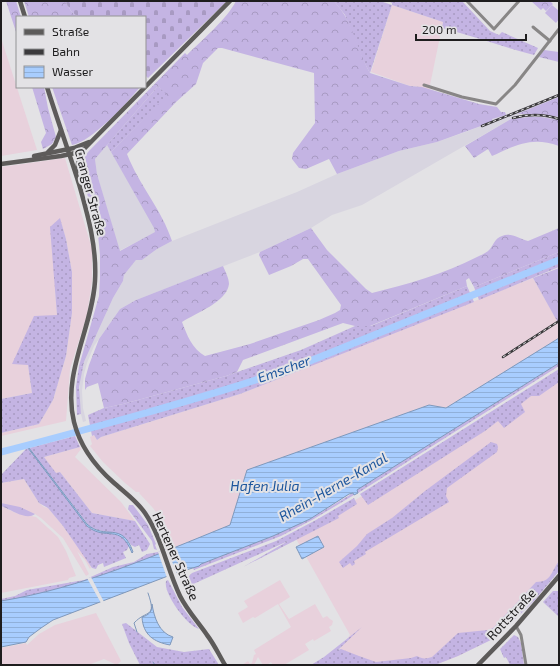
<svg xmlns="http://www.w3.org/2000/svg" width="560" height="666" viewBox="0 0 560 666" font-family="'Exo 2',sans-serif">
  <style>
    .built { fill: #d8d5e0 }
    .industrial { fill: #e8d1dc }
    .grass { fill: url(#grass-dots) }
    .forest { fill: url(#forest-crowns); fill-rule: evenodd }
    .cemetery { fill: url(#cemetery-stones) }
    .garden { fill: #c4b4e3 }
    .water { fill: url(#water-rules); stroke: #7f98bb }
    .pier { fill: #e3e2e5 }
    .lines { fill: none; stroke-linecap: round; stroke-linejoin: round }
    .stream { stroke: #7f98bb; stroke-width: 1 }
    .river { stroke: #a8cdfe; stroke-width: 7 }
    .street { stroke: #888686; stroke-width: 3 }
    .secondary { stroke: #5d5b5a; stroke-width: 4.5 }
    .rail-casing { stroke: #3b3a3c; stroke-width: 2.5 }
    .rail { stroke: #e3e2e5; stroke-width: 1; stroke-dasharray: 3; stroke-linecap: butt }
    .labels { text-anchor: middle; stroke-width: 4; stroke-linejoin: round; paint-order: stroke }
    .street-label { font-size: 13px; fill: #1e1d1e; stroke: #e3e2e5 }
    .water-label { font-size: 14px; font-style: italic; fill: #1d569d; stroke: #e3e2e5 }
  </style>
  <defs>
    <pattern id="grass-dots" width="8" height="8" patternUnits="userSpaceOnUse"><rect width="8" height="8" fill="#c4b4e3"/><path d="M2 2h.1M6 6h.1" fill="none" stroke="#a89ac2" stroke-width="1.8" stroke-linecap="round"/></pattern>
    <pattern id="forest-crowns" width="20" height="18" patternUnits="userSpaceOnUse"><rect width="20" height="18" fill="#c4b4e3"/><path d="M2 6a3 3 0 1 1 6 0M12 15a3 3 0 1 1 6 0" fill="none" stroke="#a89ac2"/></pattern>
    <pattern id="cemetery-stones" width="16" height="16" patternUnits="userSpaceOnUse"><rect width="16" height="16" fill="#c4b4e3"/><path d="M2 7V4a2 2 0 0 1 4 0v3zM10 15v-3a2 2 0 0 1 4 0v3z" fill="#a89ac2"/></pattern>
    <pattern id="water-rules" width="6" height="5" patternUnits="userSpaceOnUse"><rect width="6" height="5" fill="#a8cdfe"/><path d="M0 2.5h6" fill="none" stroke="#90b0d9"/></pattern>
  </defs>
  <rect width="100%" height="100%" fill="#e3e2e5"/>
  <g class="built">
    <path d="M559 94V97L517 115 542 114 559 117V120L541 117 511 119 362 205 332 215 311 228 260 252 136 300 120 309 94 346 87 363 84 374 82 391 83 408 86 421 83 422 81 414 79 398 80 378 84 362 113 298 123 281 124 275 136 260H142L157 249 172 241 297 192 337 174 399 151 437 142 460 134 492 122V119L510 113Z"/>
    <path d="M107 145 155 228 156 232 119 251 97 174 95 159Z"/>
  </g>
  <g class="industrial">
    <path d="M392 5 443 22 429 90 419 87 410 86 371 72Z"/>
    <path d="M1 38 37 150 1 156Z"/>
    <path d="M65 158 92 249V281L87 315 70 369 66 421 1 436V433L39 424 53 400 66 356 72 313V272L66 239 60 219 55 289 57 315 13 364H28L32 393 1 399V167Z"/>
    <path d="M533 278 559 324V338L446 408 429 405 247 470 230 525 174 548 165 524 153 508 139 493 140 492H136L125 483 103 462 90 446 92 444 90 437 94 435 97 440 101 437 240 394Z"/>
    <path d="M559 375V570L532 601 498 636 458 656 435 665H350L336 659 332 660 350 635 295 537Z"/>
    <path d="M80 447 81 449 75 457 121 502 135 521 92 513 60 472 56 474 44 457Z"/>
    <path d="M24 479 39 503 44 507 48 508 63 526 86 558 91 567 90 569 85 560 77 551 89 574 86 576 63 538 41 518 35 514 1 503V483Z"/>
    <path d="M1 506 16 513 36 517 58 537 66 551 76 576 69 578 68 580 1 593Z"/>
    <path d="M280 580 290 597 279 604 289 619 315 604 323 618 327 616 330 619 333 621 332 625 329 627 331 631 314 641 313 639 305 644 309 650 284 665H273L271 662 267 665H263L258 657 254 665H242L248 661 250 664 252 663 254 655 256 654 254 650 291 627 278 604 255 618 253 617 243 623 238 613 248 607 244 601Z"/>
    <path d="M96 613 121 661 117 665 104 659 91 664 92 665H1V648L26 643 27 645 39 634 55 625Z"/>
  </g>
  <g class="grass">
    <path d="M334 1H380L392 5V3L388 1H462L490 31 499 35 502 32 538 48 534 55C503 47 473 36 442 28L443 22 392 5 370 73 363 60 345 15Z"/>
    <path d="M158 86 168 95 111 152 107 145Z"/>
    <path d="M60 218 66 239 72 272V313L66 356 53 400 39 424 1 433V399L32 393 28 365 12 364 34 316 57 315 50 227Z"/>
    <path d="M559 252V267L479 300 474 287Z"/>
    <path d="M467 286 474 302 240 394 101 437 97 440 94 435 92 436 88 415 104 408 123 404 226 376 301 350 355 326H371Z"/>
    <path d="M559 363V366L358 493 357 490 360 488Z"/>
    <path d="M79 366 83 367 79 387 81 414 77 415 76 387Z"/>
    <path d="M559 369V382L539 396H531L521 404 525 412 504 428 498 421 485 431 368 505 360 494Z"/>
    <path d="M75 436 80 447 44 457 56 473 60 472 92 513 135 521 150 544 147 550 142 552 139 545 135 547 131 545C122 528 105 535 90 527L30 450 29 448Z"/>
    <path d="M491 442 497 444 498 447 497 452 447 488 446 496 449 502 365 552 366 554 354 561 355 564 352 566 350 563 343 568 339 562 357 546 367 534 392 518 425 491Z"/>
    <path d="M28 448 88 527C102 537 121 528 129 546L127 550 123 552 126 558 104 567 103 563 98 565 96 569 92 568 63 526 48 508 39 503 24 479 1 483V475L26 449Z"/>
    <path d="M353 493 354 495 312 520 281 536 194 570 193 568 201 564 273 536 310 519Z"/>
    <path d="M354 498 357 504 338 516 339 518 243 567 288 541 189 586 187 578 192 573 276 541 316 520Z"/>
    <path d="M173 546 174 548C119 571 61 592 1 601V599L15 596 27 590 84 580 113 567 134 562 147 554 158 552Z"/>
    <path d="M559 561V571L534 601 502 632 493 639 458 656 435 665H311L324 657 362 627 338 650 341 649 359 656 376 662 411 658 417 656C422 659 426 659 432 657L458 633 488 630 493 628 536 582C552 582 551 571 559 561Z"/>
    <path d="M168 580 182 607 199 629C187 626 163 593 166 581Z"/>
    <path d="M553 591H559V617L543 602Z"/>
    <path d="M126 623 157 647 184 652 209 649 219 665H140L129 643 122 624Z"/>
    <path d="M514 635 518 637 521 643 524 665H510L506 657 504 658 500 649Z"/>
  </g>
  <g class="forest">
    <path d="M6 1H16L21 17H17V35Z"/>
    <path d="M24 1H65L71 11 78 17H29Z"/>
    <path d="M236 1H334C340 8 346 16 349 24 357 41 361 57 370 73L410 86 422 87 479 104 497 107 501 112H505L506 115 492 119V122L437 142 399 151 337 174 329 159 306 169 299 168 292 159 293 153 315 123 314 73 222 48H218L203 63 196 84 176 102 127 154C139 185 162 210 172 241L157 249 142 260H136L124 275 123 281 113 298 84 362 83 367 79 366 99 296 100 278V255L98 235 87 193 82 169 83 160 88 152 185 53 187 55C202 40 227 19 236 1ZM158 86 167 95 111 152 154 228 155 232 120 251 97 174 95 159Z"/>
    <path d="M531 1H550L553 4 546 11 543 8 541 10Z"/>
    <path d="M544 50 559 52V62L539 57Z"/>
    <path d="M32 87H44L48 108 56 137 52 144 43 149 41 142 46 133Z"/>
    <path d="M52 87H140C127 103 91 142 72 145Z"/>
    <path d="M559 97V117L542 114H517Z"/>
    <path d="M530 117H541L559 120V146C532 136 516 145 492 156L488 149 474 158 465 146 511 119Z"/>
    <path d="M311 228 327 250 366 289 372 293C408 284 444 274 477 257 481 255 487 253 490 249 494 244 495 238 502 236 511 232 519 239 528 241L559 228V252L474 287 469 278 466 280 467 286 370 326H355L343 323 243 360 237 372 226 376 123 404 104 408 98 383 87 387 85 390V379L89 365 99 339 120 309 136 300 223 266C225 271 229 278 229 284 227 302 196 313 182 322 187 335 192 349 205 356L250 344 319 320 335 313 340 310 341 305 308 259H303L291 266 269 275 259 255 260 252Z"/>
    <path d="M559 268V320L557 321 533 278Z"/>
    <path d="M1 503 20 507 35 514C26 521 10 509 1 506Z"/>
    <path d="M129 505H133L148 525 156 544 155 545 157 550 154 549 152 541 128 509Z"/>
  </g>
  <path class="cemetery" d="M65 1H227L148 78 145 75V17H78L71 11Z"/>
  <path class="garden" d="M552 5 559 11V19L556 23 545 13Z"/>
  <g class="water">
    <path d="M559 338V363L360 488 357 490 358 493 354 495 353 493 349 494 310 519 273 536 201 564 199 566 183 571H181L53 620 41 628 29 637 26 642 1 647V601C81 588 156 555 230 525L247 470 429 405 446 408Z"/>
    <path d="M28 448H29L87 524C105 541 122 520 133 552L132 553C120 522 106 542 87 526Z"/>
    <path d="M318 536 324 547 302 559 296 547Z"/>
    <path d="M152 604C154 617 159 633 173 637L170 645C154 642 143 635 142 617 149 615 152 612 152 604Z"/>
  </g>
  <g class="pier">
    <path d="M167 549 177 574 167 578 158 552Z"/>
    <path d="M91 577 104 602 101 603 87 578Z"/>
  </g>
  <g class="lines">
    <g class="stream">
      <path d="M137 632 134 623C147 609 157 619 148 593"/>
      <path d="M153 662 155 665"/>
    </g>
    <path class="river" d="M1 452C48 440 95 427 142 414 198 398 254 382 310 361L559 260"/>
    <g class="street">
      <path d="M467 1 494 29 519 1"/>
      <path d="M533 27 550 41"/>
      <path d="M424 85 462 97 496 104 515 85 559 29"/>
      <path d="M516 626 521 635 526 665"/>
    </g>
    <g class="secondary">
      <path d="M20 1 25 17"/>
      <path d="M47 87C57 119 69 152 79 184 88 216 97 247 95 281 92 329 62 373 74 422 80 446 95 466 113 482 124 492 137 501 145 513 162 538 167 569 180 596 187 610 198 622 207 635 214 644 219 655 225 665"/>
      <path d="M48 152 55 145 61 130"/>
      <path d="M34 156 74 148 89 142"/>
      <path d="M1 164 61 156 75 153 84 149 230 1"/>
      <path d="M76 173 79 159 83 150"/>
      <path d="M478 665 516 626 559 576"/>
    </g>
    <g class="rail-casing">
      <g id="rail">
        <path d="M513 118C528 114 544 114 559 119"/>
        <path d="M482 126 559 95"/>
        <path d="M503 357 559 321"/>
      </g>
    </g>
    <use href="#rail" class="rail"/>
  </g>
  <g class="labels">
    <g class="street-label">
      <text transform="translate(91 192) rotate(75)" y="5">Cranger Straße</text>
      <text transform="translate(176 556) rotate(66)" y="5">Hertener Straße</text>
      <text transform="translate(511 614) rotate(-47)" y="5">Rottstraße</text>
    </g>
    <g class="water-label">
      <text transform="translate(284 369) rotate(-20)" y="5">Emscher</text>
      <text x="265" y="491">Hafen Julia</text>
      <text transform="translate(333 487) rotate(-30)" y="5">Rhein-Herne-Kanal</text>
    </g>
  </g>
  <rect width="560" height="666" fill="none" stroke="#1e1d1e" stroke-width="4"/>
  <rect x="16" y="16" width="130" height="72" fill="#e3e2e5" stroke="#949395"/>
  <rect x="24" y="29" width="20" height="6" fill="#5d5b5a" stroke="#949395"/>
  <text x="52" y="36" font-size="12" fill="#1e1d1e">Straße</text>
  <rect x="24" y="49" width="20" height="6" fill="#3b3a3c" stroke="#949395"/>
  <text x="52" y="56" font-size="12" fill="#1e1d1e">Bahn</text>
  <rect x="24" y="66" width="20" height="12" fill="url(#water-rules)" stroke="#949395"/>
  <text x="52" y="76" font-size="12" fill="#1e1d1e">Wasser</text>
  <path d="M416 34v6h110v-6" fill="none" stroke="#1e1d1e" stroke-width="2"/>
  <text x="422" y="34" font-size="12" fill="#1e1d1e" stroke="#e3e2e5" stroke-width="3" paint-order="stroke">200 m</text>
</svg>
